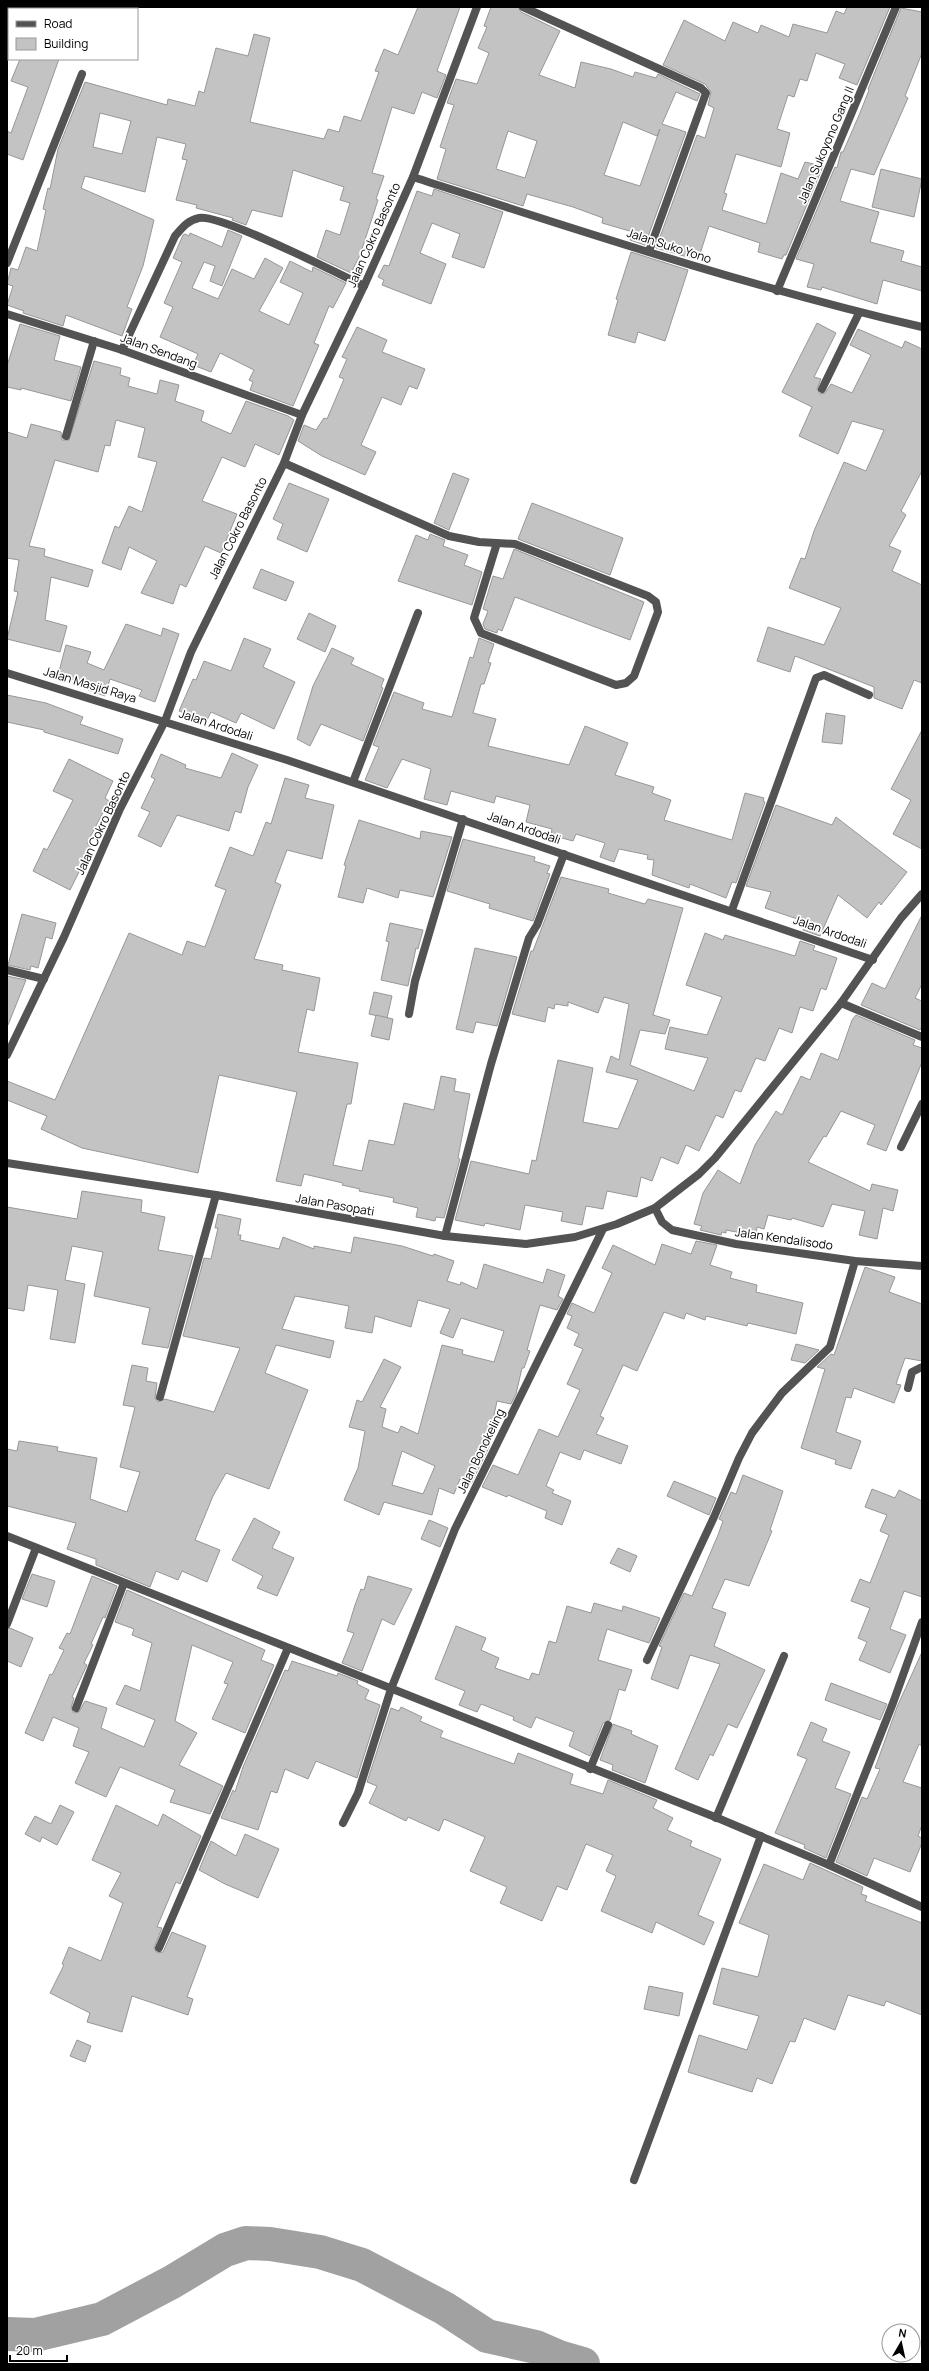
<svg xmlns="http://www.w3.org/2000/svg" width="929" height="2371" viewBox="0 0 929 2371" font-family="Manrope,sans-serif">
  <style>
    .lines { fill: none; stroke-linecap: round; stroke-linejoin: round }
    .river { stroke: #a1a1a1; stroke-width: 34 }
    .building { fill: #c3c3c3; stroke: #979797; fill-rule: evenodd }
    .minor { stroke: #535353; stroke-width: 8 }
    .tertiary { stroke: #535353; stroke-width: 8 }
    .labels { text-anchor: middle; stroke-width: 3.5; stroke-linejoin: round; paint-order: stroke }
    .street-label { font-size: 12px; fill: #000; stroke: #fff }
  </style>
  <rect width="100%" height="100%" fill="#fff"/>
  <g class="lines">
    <path class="river" d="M7 2334 35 2335 102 2319 172 2282 225 2250 246 2243 270 2244 320 2252 362 2265 444 2308 487 2336 536 2347 559 2357 583 2364"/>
  </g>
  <g class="building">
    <path d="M418 7H460L437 71 446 75 437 98 422 92 414 114 392 107 372 173 384 176 376 199 378 200 360 255 351 273 317 257 326 230 340 235 350 203 340 200 344 187 293 170 282 217 252 210 246 225 232 220 233 218 196 208 197 205 176 200 187 160 182 159 186 144 157 137 145 192 85 176 81 188 154 220 143 266 127 307 132 309 122 336 66 315 63 326 23 313 24 311 7 305 13 286 7 284 11 268 18 270 26 247 37 251 46 210 43 209 48 188 50 189 58 149 85 82 167 105 168 99 195 106 199 91 204 93 216 48 248 56 254 34 270 38 250 122 324 139 328 129 339 132 344 116 361 121 379 72 375 71 384 49 398 55ZM100 113 131 121 122 154 93 147Z"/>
    <path d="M491 7H518L521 12 560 31 539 75 575 88 581 62 611 69 633 77 635 72 656 78 658 74 700 94 697 101 676 92 662 124 686 132 645 245 630 240 633 232 602 223 603 218 573 207 527 194 523 206 437 179 446 149 440 147 454 105 447 103 456 79 477 84 489 53 478 48 487 27 484 26ZM623 122 657 136 660 129 640 186 604 175ZM508 131 537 141 525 178 496 169Z"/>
    <path d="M847 7H890L857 85 839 78 845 64 816 53 807 81 800 79 794 97 788 95 777 129 790 133 781 167 736 154 724 193 727 194 722 210 766 224 781 173 798 179 805 162 823 166 786 255H784L782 259 758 252 760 243 709 226 698 260 656 248 697 135 705 138 714 108 708 105 711 92 705 84 663 65 684 20 725 41 733 22 758 33 761 25 789 37 793 24 827 33 836 11 844 14Z"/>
    <path d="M901 8 922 12V53L905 96 908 98 874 175 851 169 840 201 879 212 870 242 904 251 901 261 922 267V291L883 280 877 304 822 287 821 290 807 287 814 264 796 259 835 167 837 168 841 152H843L860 113 869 90 868 89Z"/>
    <path d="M20 59H59L23 160 7 154V131L11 133 28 87 11 81Z"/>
    <path d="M881 169 922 179 914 217 872 207Z"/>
    <path d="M434 189 503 212 484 268 452 257 460 234 432 223 420 253 446 264 431 304 382 285 384 280 378 277 384 265 389 266 417 191 432 196Z"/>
    <path d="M228 230 242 236 222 286 210 281 215 266 204 262 192 288 218 299 232 269 254 279 265 258 283 268 259 311 289 325 303 293 280 282 290 261 312 272 313 267 346 283 333 308 329 306 314 343 319 345 293 406 250 390 253 382 249 380 254 370 220 353 211 372 193 365 198 354 160 337 173 307 164 303 182 262 173 258 183 235 185 234 189 236 190 233 222 247Z"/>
    <path d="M631 252 688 270 665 341 638 332 635 343 608 335 618 300 616 299Z"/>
    <path d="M817 323 836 333 814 377 821 379 817 389 820 394 825 393 831 384 852 393 871 355 850 345 858 329 902 348 905 341 922 349V471L901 511 906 515 889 546 901 551 892 571 922 585V683L914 680 902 709 874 698V687L795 656 790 672 757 661 768 627 824 645 841 608 789 588 801 558 805 559 814 531 844 462 866 471 884 430 852 421 838 454 799 436 812 407 782 392Z"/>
    <path d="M20 324 60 336 54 360 81 367 71 401 21 388V390L7 387V366Z"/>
    <path d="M357 327 387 340 382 352 425 369 417 389 409 386 401 405 382 397 361 445 376 452 365 475 322 456 298 441 304 425 316 430 324 418 327 419 344 379 339 377 347 359 342 357Z"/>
    <path d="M94 361 121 368 120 375 130 378 128 386 157 394 160 380 179 385 175 401 204 411 201 421 231 434 246 401 288 416 294 420 279 455 255 444 245 467 222 457 202 501 237 514 221 553 205 546 186 587 180 584 173 604 141 593 157 561 129 547 121 570 102 563 115 526 119 528 129 506 142 512 157 462 138 457 145 428 116 420 110 446 105 445 98 472 55 460 29 546 45 549 44 556 93 570 88 587 51 577 45 620 67 626 60 652 7 639 18 592 14 591 19 560 7 558V432L27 438 31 424 61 432 62 440H69Z"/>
    <path d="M453 473 469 479 449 530 434 523Z"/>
    <path d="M289 483 329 499 307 552 277 539 283 524 273 519Z"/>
    <path d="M532 503 623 538 610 575 518 539Z"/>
    <path d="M430 534 445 540 443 546 468 555 464 565 482 572 472 605 398 581 416 535 428 540Z"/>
    <path d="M514 549 644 602 630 640 515 597 502 631 498 629 497 633 485 629 483 624 488 611 483 609 493 576 503 579Z"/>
    <path d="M261 569 294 582 286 601 253 588Z"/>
    <path d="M309 613 336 626 325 652 297 639Z"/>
    <path d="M126 624 161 636 163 628 179 634 155 702 139 696 142 690 110 679 105 696 88 690 90 684 58 675 66 645 91 652 87 663 104 670Z"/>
    <path d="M244 638 271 649 263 667 295 682 274 729 241 713 236 723 211 712 206 722 179 711 193 679 196 680 204 661 231 671Z"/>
    <path d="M479 638 494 644 488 662 491 663 484 684H481L473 713 496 719 488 746 569 765 585 726 628 743 615 775 654 787 652 793 671 800 664 820 732 840 745 793 764 798 763 801 765 802 736 883 732 882 726 898 690 884 689 888 652 875 654 860 647 859 648 855 619 849 614 862 600 857 605 843 576 834 573 841 551 835 552 829 526 822 530 805 496 796 494 803 451 791 447 805 424 799 431 769 402 759 387 788 365 780 379 747 373 745 394 692 424 703 422 709 452 717 470 657 473 658Z"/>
    <path d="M332 648 354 658 351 664 384 679 381 687 383 688 363 741 321 724 310 746 297 739 313 686Z"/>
    <path d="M7 695 46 703 83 717 80 724 123 739 118 754 44 732V730L7 722Z"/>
    <path d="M826 713 845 716 842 744 822 742Z"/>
    <path d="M922 730V849L893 834 911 800 891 789Z"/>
    <path d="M232 753 258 765 248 787 241 813 235 811 229 831 177 815 161 847 138 836 150 812 141 808 155 779 151 777 161 754 186 765 185 768 221 778Z"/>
    <path d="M69 759 113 781 105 798 109 801 87 843 92 846 70 890 33 871 44 848 47 850 73 800 53 791Z"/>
    <path d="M285 778 309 785 305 798 334 805 322 859 287 850 275 882 281 885 254 959 283 965 282 970 320 978 314 1011 307 1009 298 1052 358 1063 351 1104H347L333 1165 362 1171 369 1140 394 1145 404 1103 434 1110 441 1076 456 1079 454 1091 470 1094 458 1158 460 1159 444 1218 436 1217 435 1221 416 1217 418 1208 393 1202 394 1198 359 1191 360 1189 342 1185 343 1183 304 1174 301 1186 276 1181 297 1092 219 1075 198 1173 82 1148 41 1129 47 1116 7 1100V1081L55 1100 129 933 182 955 187 941 205 947 226 890 215 886 230 847 253 856 266 822 271 824Z"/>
    <path d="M776 805 832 825 836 817 907 872 881 905 879 902 867 918 838 895 820 936 803 930 806 922 765 908 771 892 746 886Z"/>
    <path d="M359 820 420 839 421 831 452 837 433 897 400 890 398 898 367 888 363 903 338 897 346 866 344 865Z"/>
    <path d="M463 839 535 857 534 861 550 866 547 873 550 874 533 921 489 908 490 904 447 891Z"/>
    <path d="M561 877 609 889 608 893 645 904 648 899 683 908 653 1015 670 1020 665 1034 640 1030 630 1065 694 1091 708 1058 665 1049 670 1027 707 1035 722 997 686 985 705 933 723 940 725 935 795 956 800 941 815 946 813 950 837 958 826 990 821 988 813 1011 800 1007 792 1033 779 1028 765 1061 756 1058 741 1092 735 1090 723 1118 716 1115 699 1151 686 1145 678 1164 661 1157 652 1181 641 1177 637 1197 607 1191 603 1209 586 1206 582 1225 561 1221 563 1212 525 1205 520 1230 485 1223 484 1226 455 1220 471 1161 529 1174 532 1160 536 1161 558 1060 593 1068 583 1122 618 1129 638 1080 606 1072 611 1056 619 1060 629 1004 604 997 598 1013 568 1002V1006L555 1004 554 1009 548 1007 545 1022 512 1014 531 951H533Z"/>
    <path d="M22 914 56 923 52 939 46 937 38 968 31 966 30 970 8 965Z"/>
    <path d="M922 915V984L915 998 922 1001V1026L920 1030 861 1005 872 983 885 989Z"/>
    <path d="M390 923 423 930 418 949 416 948 408 986 381 980 389 942 386 941Z"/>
    <path d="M475 948 517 957 497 1026 476 1022 473 1033 456 1029Z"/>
    <path d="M7 976 26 980 8 1025H7Z"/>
    <path d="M374 992 392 996 387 1018 369 1014Z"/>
    <path d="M376 1015 393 1019 389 1040 371 1036Z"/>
    <path d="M856 1015 915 1040 913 1045 922 1048V1062L886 1151 867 1144 875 1125 841 1111 826 1137 824 1136 808 1162 870 1191 872 1184 898 1190 893 1211 883 1208 877 1239 859 1235 865 1211 832 1204 823 1227 792 1218 791 1220 768 1215 764 1229 757 1227 756 1236 726 1230V1233L722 1232 721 1235 700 1230 702 1226 694 1224 703 1193 718 1170 740 1184 755 1145 776 1111 782 1115 801 1076 810 1080 821 1053 838 1060 852 1020Z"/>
    <path d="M82 1191 142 1200 141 1212 165 1217 158 1250 193 1256 168 1348 142 1344 150 1308 94 1296 103 1252 72 1246 65 1280 85 1284 75 1343 50 1339 58 1290 28 1285 24 1311 7 1308V1207L77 1219Z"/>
    <path d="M218 1214 241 1219 238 1235H241L240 1240 279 1249 283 1237 314 1249V1246L351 1253 354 1237 402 1246 433 1256 434 1254 454 1261 447 1281 460 1285 461 1282 477 1289 484 1264 543 1283 547 1269 565 1275 558 1296 563 1299 557 1310 540 1305 527 1350 530 1351 524 1368H522L516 1394 511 1404 497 1401 488 1444 490 1445 471 1484 460 1479 454 1494 439 1488 432 1515 384 1502 379 1515 344 1500 358 1468 365 1431 349 1427 357 1400 362 1402 384 1359 401 1367 380 1407 386 1409 382 1427 398 1433 401 1426 418 1434 442 1345 463 1350 462 1354 494 1362 504 1331 461 1318 453 1338 440 1333 450 1309 418 1300 411 1327 375 1316 372 1333 345 1328 349 1306 295 1296 282 1329 334 1341 330 1358 276 1345 265 1373 308 1390 269 1489 226 1473 213 1496 195 1540 220 1550 207 1582 182 1571 178 1580 156 1571 150 1587 96 1565V1559L67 1549 76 1523 7 1506V1449L17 1451 19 1441 58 1447 57 1451 97 1458 90 1499 127 1512 140 1472 120 1467 135 1407 123 1405 132 1365 148 1368 146 1381 157 1383 155 1398 158 1402 165 1399 214 1412 240 1348 183 1336 204 1258 211 1259 218 1228H215ZM402 1451 435 1466 423 1494 392 1485Z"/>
    <path d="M696 1241 717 1245 710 1265 732 1272 730 1278 757 1285 756 1292 803 1303 796 1334 748 1323 747 1326 706 1316 705 1320 686 1313 684 1319 664 1312 637 1371 623 1365 600 1416 604 1418 596 1434 628 1446 621 1464 584 1450 580 1460 560 1452 546 1486 554 1490 552 1493 571 1501 562 1525 545 1518 547 1511 508 1495 507 1497 482 1487 493 1465 518 1475 539 1429 558 1437 580 1390 567 1384 583 1349 574 1345 579 1334 567 1328 572 1316 567 1314 572 1303 594 1313 612 1273 602 1268 613 1245 655 1265 662 1244 691 1254Z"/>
    <path d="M865 1267 895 1277 889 1292 922 1304V1361L905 1358 896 1384 901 1385 894 1403 854 1388 851 1398 846 1397 836 1432 861 1441 851 1469 835 1464 836 1460 801 1448 825 1369 817 1367 831 1354 834 1355Z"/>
    <path d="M796 1344 819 1350 805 1363 791 1360Z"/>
    <path d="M743 1475 783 1491 770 1530 772 1531 749 1586 725 1579 712 1608 726 1613 714 1646 765 1670 737 1728 728 1724 713 1756 710 1754 698 1780 675 1769 720 1664 690 1655 678 1689 651 1679 662 1647 659 1646 684 1593 692 1596 718 1535 723 1521 719 1519 731 1492 736 1494Z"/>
    <path d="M674 1481 716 1498 709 1515 667 1496Z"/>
    <path d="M872 1489 895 1498 899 1490 922 1501V1597L904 1591 890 1629 906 1635 890 1673 859 1660 867 1642 858 1638 870 1608 851 1601 860 1579 870 1583 889 1535 880 1531 887 1515 865 1507Z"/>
    <path d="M254 1518 280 1532 272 1548 294 1558 277 1596 257 1588 263 1576 232 1560Z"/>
    <path d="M429 1520 448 1528 440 1547 421 1539Z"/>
    <path d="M618 1548 637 1556 630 1572 610 1563Z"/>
    <path d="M32 1574 55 1581 47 1607 22 1599Z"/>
    <path d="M92 1576 117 1586 105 1618 103 1617 91 1644 93 1645 84 1663 87 1665 72 1697 74 1698 71 1708 74 1713 79 1712 85 1701 107 1708 101 1728 144 1747 155 1720 116 1704 125 1685 140 1691 152 1643 132 1635 134 1629 115 1622 127 1590 265 1650 261 1660 274 1665 245 1733 212 1719 228 1684 224 1683 233 1662 192 1645 175 1721 197 1733 179 1765 223 1786 210 1814 170 1802 175 1790 120 1767 106 1797 75 1783 89 1752 73 1746 79 1728 53 1717 43 1741 25 1733 50 1674 52 1675 64 1650 59 1648 67 1633 70 1634Z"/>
    <path d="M368 1576 412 1589 394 1625 382 1619 362 1671 342 1663 354 1633 347 1631 355 1605 361 1589 364 1590Z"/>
    <path d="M594 1603 622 1611 623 1606 660 1618 649 1643 607 1629 598 1660 632 1670 625 1691 619 1689 610 1720 603 1723 590 1756 569 1746 574 1732 536 1717 531 1728 513 1720 514 1717 481 1704 477 1712 459 1705 465 1691 435 1679 456 1626 486 1638 481 1650 499 1658 495 1668 529 1680 532 1673 539 1675 549 1641 556 1643 567 1606 591 1613Z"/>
    <path d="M10 1628 33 1638 21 1667 7 1661V1629Z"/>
    <path d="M922 1652V1746L919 1744 903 1782 922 1788V1825L918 1836 922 1838V1843L910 1872 874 1858 867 1876 836 1862 862 1797 867 1799 880 1769 875 1768 897 1707Z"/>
    <path d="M292 1661 337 1676 338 1673 358 1681 357 1684 369 1690 365 1699 380 1705 357 1778 316 1761 308 1779 285 1769 277 1793 271 1791 258 1830 221 1818 233 1790 235 1792 243 1767 285 1670 288 1671Z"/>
    <path d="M831 1683 887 1704 880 1720 825 1700Z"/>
    <path d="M401 1707 422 1717 420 1721 443 1731 440 1737 478 1751 514 1764 518 1753 573 1774 570 1784 603 1794 608 1780 657 1800 653 1808 673 1818 667 1830 692 1841 690 1846 721 1859 698 1915 714 1922 704 1945 656 1922 652 1933 601 1911 616 1876 606 1871 613 1855 586 1844 567 1890 557 1886 542 1921 500 1903 507 1887 470 1871 485 1837 444 1819 439 1831 408 1817 406 1821 369 1803 377 1786 367 1782 391 1708 399 1711Z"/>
    <path d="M811 1722 827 1729 822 1741 850 1752 835 1788 851 1794 826 1858 804 1848 805 1845 775 1833 807 1759 797 1755Z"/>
    <path d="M613 1724 632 1731 631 1734 658 1746 645 1783 612 1770 613 1765 600 1760Z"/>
    <path d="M60 1805 74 1812 57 1845 42 1837 40 1842 25 1834 35 1816 51 1824Z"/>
    <path d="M116 1805 158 1826 163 1814 201 1836 180 1884 176 1882 157 1927 162 1928 154 1948 157 1953 163 1952 172 1932 206 1946 187 1997 193 1999 188 2015 132 1996 122 2032 87 2022 90 2013 50 1993 64 1965 62 1964 69 1947 101 1961 123 1903 109 1896 121 1873 92 1860Z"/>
    <path d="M245 1834 279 1849 258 1898 225 1884 199 1870 211 1841 236 1856Z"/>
    <path d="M810 1863 863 1887 861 1894 867 1896 865 1901 922 1923V2015L886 2001 884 2006 848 1995 835 2030 804 2018 795 2042 790 2041 772 2084 757 2078 752 2092 688 2072 699 2035 747 2050 759 2016 713 2004 722 1968 758 1977 769 1935 739 1923 764 1864 803 1880Z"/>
    <path d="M649 1986 683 1993 679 2016 644 2009Z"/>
    <path d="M77 2040 91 2046 85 2062 70 2056Z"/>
  </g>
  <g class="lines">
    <g class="minor">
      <path d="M523 7 701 88 706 93 649 251"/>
      <path d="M413 177C581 231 749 287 922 327"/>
      <path d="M7 263 82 74"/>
      <path d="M777 291 896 7"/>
      <path d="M7 314 122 350 302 415"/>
      <path d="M122 350 175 236C182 228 188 220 199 218 221 214 337 273 364 286"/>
      <path d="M822 389 859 313"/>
      <path d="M66 436 94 341"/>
      <path d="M284 463 449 536 479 542 515 544 648 596 656 602 658 612 634 676 626 683 616 685 481 633 474 618 497 543"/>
      <path d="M7 673 287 760 873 960"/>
      <path d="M353 782 418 613"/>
      <path d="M732 910 816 678 824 675 869 695"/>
      <path d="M7 970 44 979"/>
      <path d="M841 1003 922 1037"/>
      <path d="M409 1014 415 981 463 819"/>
      <path d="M901 1147 922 1104"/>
      <path d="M445 1236 491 1064 529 938 537 925 564 854"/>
      <path d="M908 1388 912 1372 922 1367"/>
      <path d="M160 1397 216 1195"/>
      <path d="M7 1536 720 1819 829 1865 922 1907"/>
      <path d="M7 1624 36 1548"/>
      <path d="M647 1660 714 1517 739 1458 752 1433 782 1393 830 1347 855 1261"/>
      <path d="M76 1708 124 1583"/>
      <path d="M590 1769 608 1725"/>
      <path d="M716 1818 784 1656"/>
      <path d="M343 1823 358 1793 391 1689 455 1529 603 1229"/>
      <path d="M829 1865 893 1703 922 1622"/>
      <path d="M159 1948 288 1648"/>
      <path d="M634 2180 761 1836"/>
    </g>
    <g class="tertiary">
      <path d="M7 1055 64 937 120 809 165 721 191 652 284 463 302 415 364 286 413 177 477 7"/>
      <path d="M7 1163 216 1195 445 1236 526 1244 575 1237 617 1224 655 1208 699 1174 715 1158 841 1003 901 918 922 894"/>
      <path d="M655 1208 662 1222 672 1230 736 1244 855 1261 922 1266"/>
    </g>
  </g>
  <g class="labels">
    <g class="street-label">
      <text transform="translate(826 145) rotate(-67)" y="4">Jalan Sukoyono Gang II</text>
      <text transform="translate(374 235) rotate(-66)" y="4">Jalan Cokro Basonto</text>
      <text transform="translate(669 246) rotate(18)" y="4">Jalan Suko Yono</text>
      <text transform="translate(159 351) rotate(20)" y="4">Jalan Sendang</text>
      <text transform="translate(238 528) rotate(-63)" y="4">Jalan Cokro Basonto</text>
      <text transform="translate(90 685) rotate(17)" y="4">Jalan Masjid Raya</text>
      <text transform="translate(216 725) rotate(18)" y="4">Jalan Ardodali</text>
      <text transform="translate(103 823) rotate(-65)" y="4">Jalan Cokro Basonto</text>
      <text transform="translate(524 828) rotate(19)" y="4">Jalan Ardodali</text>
      <text transform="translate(830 932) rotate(19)" y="4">Jalan Ardodali</text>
      <text transform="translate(335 1205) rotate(10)" y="4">Jalan Pasopati</text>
      <text transform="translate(784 1239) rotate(8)" y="4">Jalan Kendalisodo</text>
      <text transform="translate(481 1451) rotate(-64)" y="4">Jalan Bonokeling</text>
    </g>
  </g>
  <rect width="929" height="2371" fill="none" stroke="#000000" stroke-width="16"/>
  <rect x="8" y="8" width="130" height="52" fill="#ffffff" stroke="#999999"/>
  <rect x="16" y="21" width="20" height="6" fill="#535353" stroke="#999999"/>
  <text x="44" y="28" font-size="12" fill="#000000">Road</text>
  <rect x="16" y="38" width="20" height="12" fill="#c3c3c3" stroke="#999999"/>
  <text x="44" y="48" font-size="12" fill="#000000">Building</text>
  <g transform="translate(901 2343) rotate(9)"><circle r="19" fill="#ffffff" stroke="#999999"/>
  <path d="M0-3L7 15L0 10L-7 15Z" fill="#000000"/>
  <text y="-6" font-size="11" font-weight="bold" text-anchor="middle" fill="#000000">N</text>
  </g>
  <path d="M10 2355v6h57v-6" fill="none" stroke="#000000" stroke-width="2"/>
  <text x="16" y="2355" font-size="12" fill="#000000" stroke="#ffffff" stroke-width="3" paint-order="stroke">20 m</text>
</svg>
